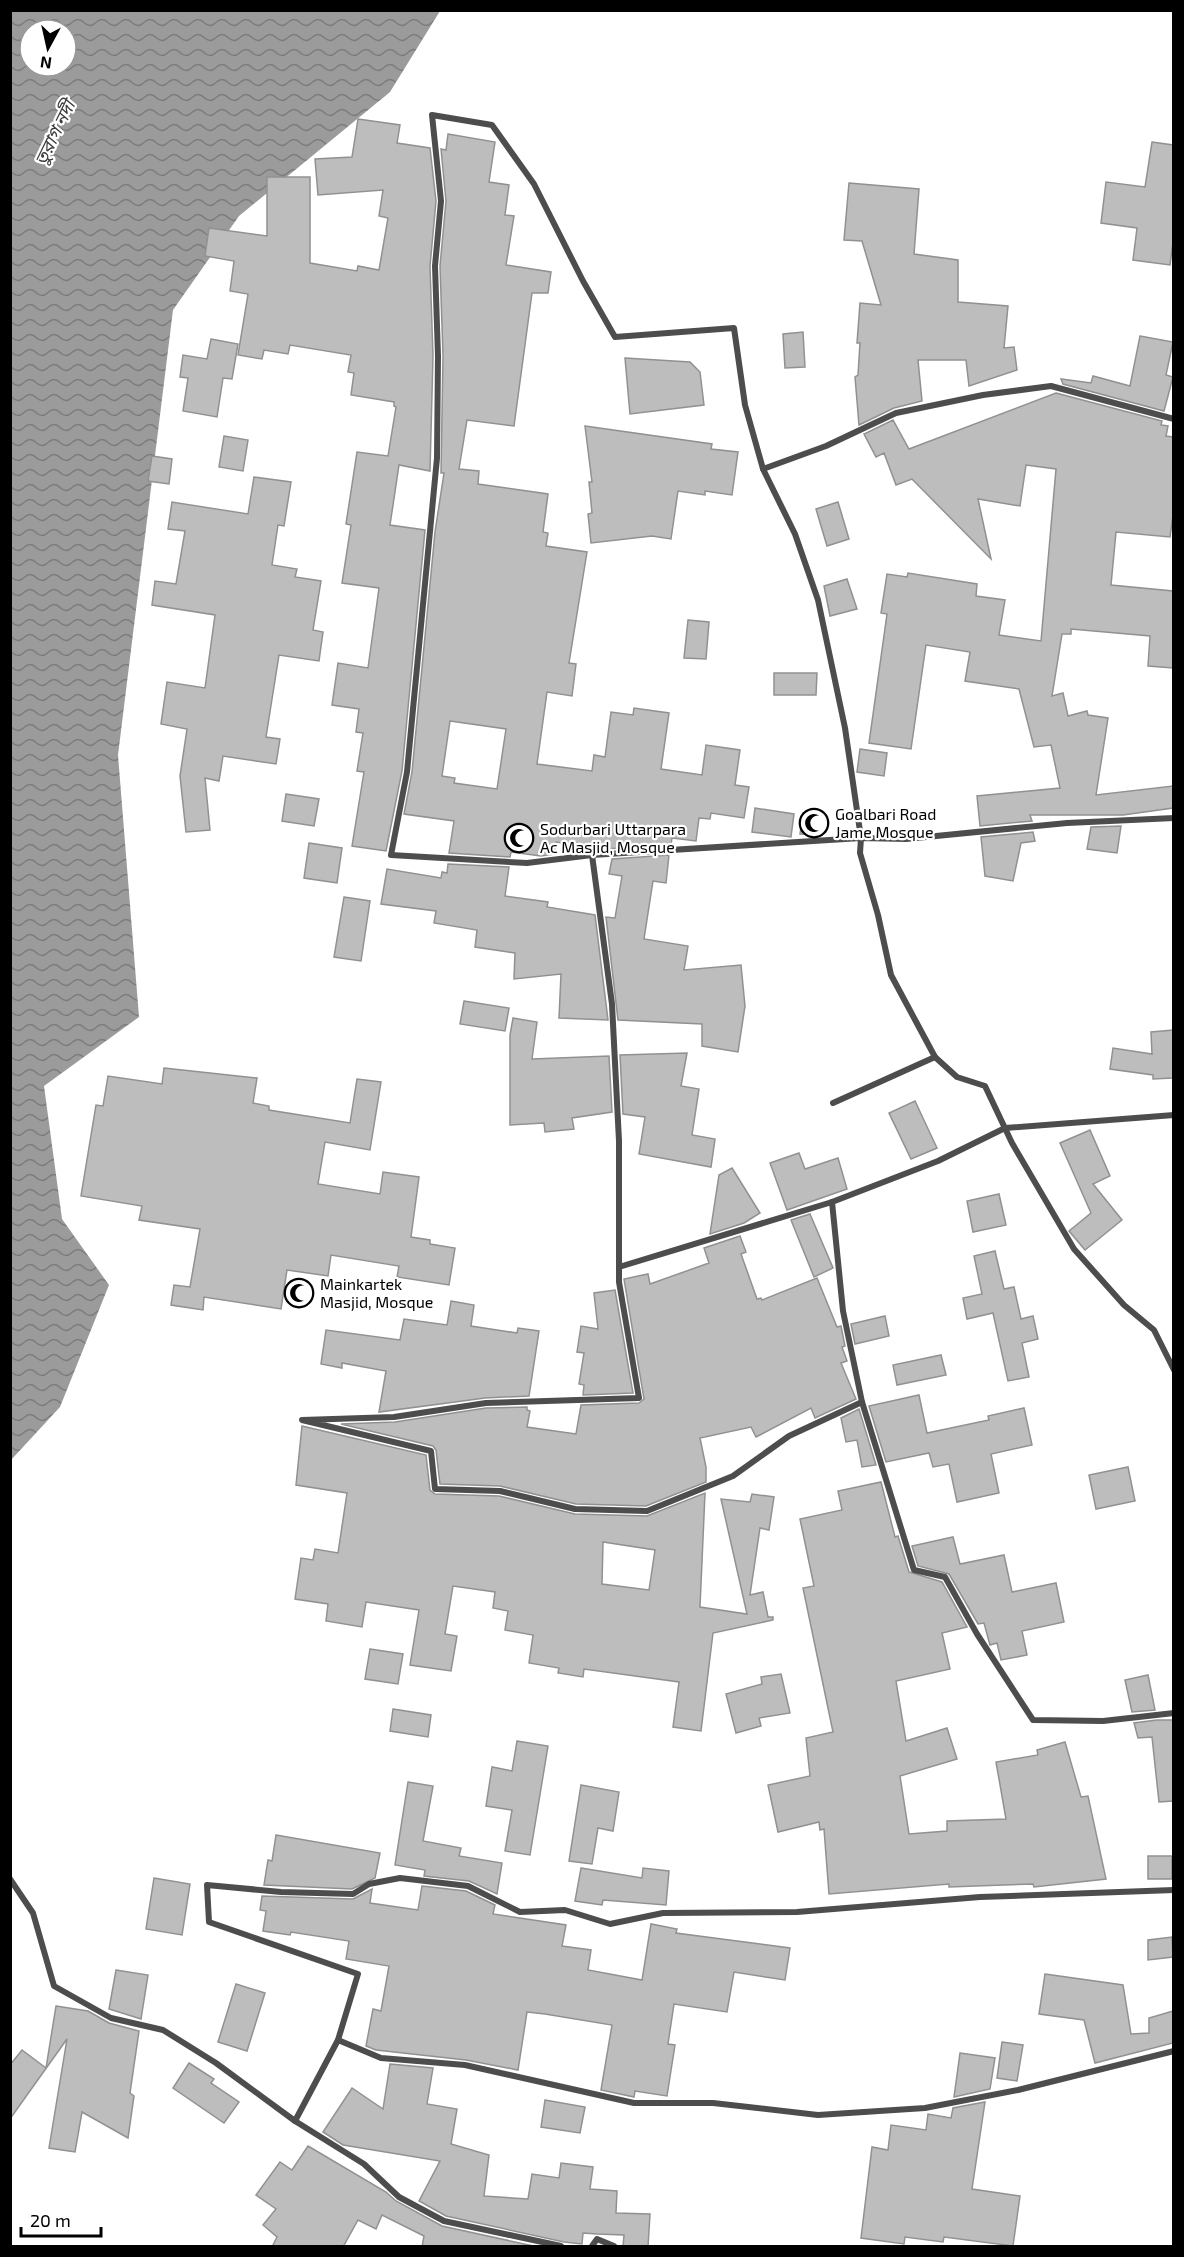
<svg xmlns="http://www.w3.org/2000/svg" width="1184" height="2257" viewBox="0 0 1184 2257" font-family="'Exo 2','Noto Sans Bengali',sans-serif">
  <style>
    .water { fill: url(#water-waves); fill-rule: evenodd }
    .building { fill: #bdbdbd; stroke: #919191; stroke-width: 1.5; fill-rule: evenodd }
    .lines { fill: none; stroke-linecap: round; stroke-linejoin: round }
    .minor { stroke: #4d4d4d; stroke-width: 6 }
    .labels { text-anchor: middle; stroke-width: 4.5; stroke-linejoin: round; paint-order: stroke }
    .poi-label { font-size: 16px; fill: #000; stroke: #fff; text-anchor: start }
    .water-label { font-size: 18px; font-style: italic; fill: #3c3c3c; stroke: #fff }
  </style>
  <defs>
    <pattern id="water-waves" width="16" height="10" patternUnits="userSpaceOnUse" patternTransform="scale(1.5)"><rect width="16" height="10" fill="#9b9b9b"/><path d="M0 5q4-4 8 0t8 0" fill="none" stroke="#7c7c7c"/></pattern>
  </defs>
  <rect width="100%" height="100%" fill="#fff"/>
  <path class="water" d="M11 11H440L390 92 239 216 173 310 118 755 139 1017 44 1086 62 1219 109 1285 60 1407 11 1460ZM30 30H66V66H30Z"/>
  <g class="building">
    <path d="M358 119 400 125 397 143 430 148 436 201 430 266 433 356 430 471 399 465 390 525 425 530 402 771 386 851 352 846 364 772 357 771 363 733 356 732 359 709 332 705 338 663 368 668 379 588 342 583 351 525 346 524 357 452 388 456 396 407 394 406V402L351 395 354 373 348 372 351 355 290 345 288 354 264 350 262 359 238 355 248 294 230 291 234 261 205 256 209 228 267 236V177H310V263L357 271 358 266 379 270 388 218 379 216 383 190 318 195 315 159 352 157Z"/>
    <path d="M448 134 495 142 489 182 509 185 505 215 514 216 506 265 551 272 548 293H532L514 426 467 420 459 469 479 471 478 484 548 494 543 532 548 533 546 546 587 552 569 663 576 664 572 696 547 692 537 764 592 771 594 755 605 757 611 712 633 715 634 708 669 713 661 769 702 775 706 745 740 750 735 785 749 787 744 818 711 813 710 819 699 818 696 841 672 838 671 845 604 849 556 842 554 854 541 856 511 852 510 857 449 853 454 821 404 814 412 772 435 532 444 473H441L443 356 440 266 446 201 441 149 446 150ZM450 721 506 729 497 789 454 783 455 778 442 776Z"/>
    <path d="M1152 142 1173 145V242L1170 265 1133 260 1137 228 1101 223 1106 182 1145 187Z"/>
    <path d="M849 183 919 189 914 254 958 260V302L1008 306 1004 348 1014 347 1017 370 969 386 966 360H918L922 401 894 408 859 425 855 377 858 375 860 343H857L860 303 881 305 862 241 844 240Z"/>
    <path d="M803 332 805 367 785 368 783 334Z"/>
    <path d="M1140 336 1173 342 1166 375 1173 377 1164 411 1063 384 1061 379 1091 383 1093 376 1130 386Z"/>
    <path d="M211 339 238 344 232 379 223 378 217 417 183 411 188 378 180 377 183 355 207 359Z"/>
    <path d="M625 358 690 362 700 372 704 405 630 414Z"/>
    <path d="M1056 393 1162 421 1161 425 1168 426 1166 436 1173 437V515L1170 537 1116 532 1111 585 1173 591V668L1148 666 1150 636 1071 629V634H1062L1052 696 1063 693 1068 716 1087 711 1088 715 1108 718 1096 795 1173 786V808L1123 815H1030L1032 821 980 826 977 796 1060 788 1051 745 1034 747 1019 689 965 681 970 652 926 645 911 749 869 743 887 614 881 613 887 574 907 577 908 573 977 584 976 596 1005 600 999 635 1041 641 1056 469 1026 465 1020 506 978 499 991 559 912 479 896 485 884 453 876 457 864 434 893 420 909 449Z"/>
    <path d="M585 426 712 444 711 449 738 452 732 495 705 491V495L678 491 671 539 652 536 591 543 588 514 592 513 589 482H592Z"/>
    <path d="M224 436 248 440 243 471 219 467Z"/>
    <path d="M152 456 172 459 169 484 148 481Z"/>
    <path d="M254 477 291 482 284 526 278 525 272 565 297 569 295 577 321 581 313 630 323 632 319 661 279 655 266 737 280 739 276 764 223 756 219 781 205 778 210 830 186 832 180 776 187 729 161 724 167 682 205 688 215 615 152 605 155 581 176 584 185 531 168 529 172 502 248 514Z"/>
    <path d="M838 502 849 539 827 546 816 509Z"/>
    <path d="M847 579 857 609 830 616 824 586Z"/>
    <path d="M688 620 709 622 706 659 684 658Z"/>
    <path d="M774 673H817L816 695H774Z"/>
    <path d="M860 749 887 753 884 776 857 772Z"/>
    <path d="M286 794 319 799 314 826 282 821Z"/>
    <path d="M755 808 794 814 791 837 752 832Z"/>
    <path d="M803 813 824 816 821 835 800 834Z"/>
    <path d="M1121 826 1117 853 1087 849 1091 827Z"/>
    <path d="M1033 832 1035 841 1021 843 1013 881 985 876 981 837Z"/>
    <path d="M309 843 342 848 337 883 304 878Z"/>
    <path d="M669 855 666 883 653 881 644 939 688 946 684 970 741 965 745 1006 738 1052 702 1046V1024L618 1020 606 917 615 918 622 876 609 874 612 859Z"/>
    <path d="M448 864 509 867 505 896 548 902 547 907 595 915 608 1020 559 1018 561 974 514 979 515 953 475 947 477 930 434 923 436 911 381 904 387 869 441 878 442 872 447 873Z"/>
    <path d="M344 897 370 901 361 961 334 957Z"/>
    <path d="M464 1001 509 1008 505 1031 460 1024Z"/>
    <path d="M513 1018 537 1022 532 1059 609 1056 612 1112 572 1118 574 1129 545 1132 544 1123 510 1125V1035Z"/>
    <path d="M1173 1030V1078L1153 1079V1075L1110 1069 1113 1048 1152 1054 1151 1032Z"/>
    <path d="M687 1053 681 1086 699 1089 692 1135 715 1139 711 1167 639 1154 645 1117 623 1114 620 1055Z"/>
    <path d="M164 1068 257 1078 253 1103 269 1106V1110L350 1123 357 1079 381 1082 370 1150 325 1142 318 1184 380 1194 383 1172 419 1177 411 1237 430 1240V1244L455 1248 449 1285 397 1277 399 1266 331 1255 328 1276 287 1270 281 1309 204 1297 203 1310 171 1305 174 1285 190 1287 200 1229 139 1220 142 1206 81 1196 96 1105 103 1106 108 1076 162 1084Z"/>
    <path d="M915 1101 937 1148 911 1159 889 1113Z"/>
    <path d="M1090 1130 1110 1176 1093 1184 1122 1220 1085 1250 1069 1231 1091 1213 1060 1143Z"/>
    <path d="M799 1153 805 1169 838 1158 847 1189 787 1210 770 1163Z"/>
    <path d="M732 1168 760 1213 744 1223 710 1234 719 1175Z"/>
    <path d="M999 1194 1006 1225 973 1232 967 1201Z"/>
    <path d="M810 1214 833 1268 814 1277 791 1220Z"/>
    <path d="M740 1236 746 1252 741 1254 757 1299 761 1298 762 1300 817 1278 837 1327 841 1326 845 1346 842 1347 847 1361 841 1363 856 1399 815 1418 811 1408 756 1437 751 1427 700 1438 706 1467V1482L646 1506 576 1504 500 1486 440 1484 436 1450 433 1446 341 1424 395 1422 486 1408 527 1407V1410L530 1411 527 1427 576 1434 581 1405 639 1403 644 1399 624 1279 648 1274 650 1284 709 1263 704 1248Z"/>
    <path d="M995 1251 1004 1289 1014 1287 1021 1319 1033 1316 1038 1339 1022 1343 1029 1377 1008 1381 993 1313 967 1319 963 1298 982 1294 974 1256Z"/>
    <path d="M615 1290 633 1393 583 1395 584 1385 579 1384 584 1353 577 1352 581 1326 598 1329 594 1293Z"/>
    <path d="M451 1301 474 1305 471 1326 517 1333 518 1328 539 1331 529 1396 485 1398 379 1412 386 1371 342 1363V1368L321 1364 326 1330 400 1340 404 1319 447 1325Z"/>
    <path d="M885 1316 889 1336 855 1344 851 1324Z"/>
    <path d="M941 1355 946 1375 897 1385 893 1365Z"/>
    <path d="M919 1395 927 1433 989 1420 988 1416 1024 1408 1032 1445 991 1454 999 1493 957 1502 949 1464 933 1467 929 1453 886 1462 869 1406Z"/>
    <path d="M859 1409 876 1465 862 1467 857 1440 846 1442 841 1418Z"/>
    <path d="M302 1426 426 1455 430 1490 435 1494 499 1496 575 1514 647 1516 705 1493 700 1607 747 1614 721 1499 750 1502 752 1494 774 1497 769 1530 760 1528 750 1595 763 1592 768 1617H773V1620L713 1633 701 1731 673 1727 679 1682 584 1669 583 1677 558 1673 559 1668 529 1663 533 1635 505 1630 508 1611 493 1608 495 1592 453 1586 445 1634 457 1636 451 1671 410 1665 419 1610 366 1602 362 1627 326 1621 328 1604 295 1599 301 1558 313 1560 315 1549 338 1553 347 1493 296 1485ZM603 1542 655 1550 649 1590 602 1584Z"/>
    <path d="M1128 1467 1135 1501 1096 1509 1089 1475Z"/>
    <path d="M881 1482 895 1537 898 1536 909 1572 942 1582 967 1627 942 1633 950 1669 896 1681 906 1741 947 1728 957 1759 900 1776 909 1834 947 1831V1821L1006 1819 996 1762 1038 1755 1037 1750 1065 1742 1081 1797 1088 1796 1106 1879 1034 1887 1033 1884 949 1887V1884L829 1894 824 1829 820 1830 819 1822 778 1832 768 1785 810 1776 806 1738 833 1732 803 1588 814 1586 800 1519 842 1510 838 1491Z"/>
    <path d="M953 1537 960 1564 1004 1555 1012 1592 1056 1583 1064 1622 1022 1631 1027 1655 1001 1660 997 1643 990 1645 984 1623 978 1624 949 1574 918 1566 912 1546Z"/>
    <path d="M370 1649 403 1654 398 1684 365 1679Z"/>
    <path d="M781 1674 790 1713 759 1718 761 1726 736 1733 726 1694 762 1684 761 1677Z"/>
    <path d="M1148 1675 1155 1710 1132 1712 1125 1680Z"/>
    <path d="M393 1709 431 1715 428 1737 390 1731Z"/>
    <path d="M1157 1720H1173V1801L1159 1802 1152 1737 1138 1738 1134 1723Z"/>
    <path d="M517 1741 548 1746 530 1855 505 1851 512 1810 486 1806 492 1767 512 1771Z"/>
    <path d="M408 1782 433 1786 423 1841 461 1848 459 1856 502 1863 497 1894 469 1881 424 1876 425 1870 395 1865Z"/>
    <path d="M581 1785 619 1792 613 1831 598 1828 592 1864 569 1861Z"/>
    <path d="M276 1835 380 1853 375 1878 352 1889 264 1885 268 1860 272 1861Z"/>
    <rect x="1148" y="1856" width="24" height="23"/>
    <path d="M581 1868 642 1878 643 1868 669 1871 666 1905 603 1900 602 1905 575 1901Z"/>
    <path d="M154 1878 190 1884 182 1935 146 1929Z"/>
    <path d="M422 1886 466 1891 495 1905 493 1914 566 1925 562 1946 591 1950 588 1970 642 1980 651 1924 677 1929 676 1933 790 1948 785 1980 734 1972 727 2012 674 2004 668 2044 675 2045 667 2096 635 2091 634 2097 601 2090 612 2025 545 2014 527 2012 518 2070 466 2060 376 2050 366 2046 373 2009 381 2011 389 1966 346 1959 349 1941 291 1932 290 1935 263 1931 266 1911 260 1910 262 1896 353 1899 372 1889 370 1903 418 1910Z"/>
    <path d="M1172 1937 1173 1957 1148 1960V1940Z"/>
    <path d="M116 1970 148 1975 141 2019 109 2009Z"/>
    <path d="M1045 1974 1123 1985 1131 2034 1149 2033V2018L1173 2011V2043L1095 2063 1084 2020 1039 2014Z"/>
    <path d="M236 1984 265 1993 247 2051 218 2042Z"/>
    <path d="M56 2006 88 2011 109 2023 139 2031 130 2093 134 2096 128 2138 82 2112 75 2152 49 2148 67 2039 10 2119V2065L22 2050 46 2068Z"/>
    <path d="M1002 2042 1023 2045 1017 2081 997 2078Z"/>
    <path d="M960 2053 995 2058 990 2089 954 2097Z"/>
    <path d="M189 2063 214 2079 211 2083 239 2102 224 2123 173 2088Z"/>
    <path d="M390 2064 433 2068 427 2104 457 2109 451 2144 489 2155 484 2196 528 2199 532 2174 559 2178 561 2163 593 2167 590 2189 617 2191 616 2213 650 2214 648 2247H623L624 2235 597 2234 583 2233 582 2244 564 2242 446 2216 419 2201 440 2161 343 2145 323 2132 352 2088 383 2109Z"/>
    <path d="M545 2100 585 2107 580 2133 541 2127Z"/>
    <path d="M985 2102 972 2189 1020 2196 1013 2246 944 2237 943 2242 905 2237 904 2244 861 2238 872 2147 888 2150 891 2125 926 2130 928 2114 951 2118 953 2108Z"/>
    <path d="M308 2146 386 2192 396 2201 442 2226 538 2247H422L424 2236 382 2215 376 2229 358 2220 343 2247H272L277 2237 263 2225 276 2209 256 2195 280 2162 292 2170Z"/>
  </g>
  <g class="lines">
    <g class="minor">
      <path d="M432 115 492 125 534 184 583 281 615 337 734 328 745 405 763 469 795 534 818 600 845 728 861 838 592 855 527 863 391 855 407 772 437 458 438 356 435 266 441 201Z"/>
      <path d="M763 469 826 446 896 413 983 395 1051 386 1174 419"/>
      <path d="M1174 818 1067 823 906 839 861 838 860 853 878 915 891 975 935 1057 957 1077 985 1086 1012 1143 1074 1249 1124 1305 1154 1330 1174 1370"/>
      <path d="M592 855 612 1004 619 1141V1282L639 1398 486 1403 394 1417 302 1420 431 1451 435 1489 500 1491 575 1509 647 1511 733 1476 789 1436 862 1402 914 1570 945 1577 977 1634 1033 1720 1103 1721 1174 1713"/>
      <path d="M833 1103 935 1057"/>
      <path d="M832 1202 843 1311 862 1402"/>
      <path d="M619 1267 832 1202 938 1161 1005 1128 1174 1115"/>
      <path d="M10 1879 33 1913 54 1986 111 2018 163 2030 216 2063 295 2121"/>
      <path d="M338 2040 381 2058 465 2065 634 2103H713L818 2115 925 2108 1018 2090 1174 2051"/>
      <path d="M561 2246 444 2221 399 2197 364 2164 295 2121 338 2040 358 1974 209 1922 207 1885 281 1892 353 1894 369 1884 400 1878 468 1886 520 1912 565 1910 610 1924 663 1913 797 1912 980 1897 1174 1890"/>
      <path d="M592 2246 597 2239 614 2246"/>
    </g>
  </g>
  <defs>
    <g id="mosque-ring" transform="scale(1.5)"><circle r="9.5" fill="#fff" stroke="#000" stroke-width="1.5"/><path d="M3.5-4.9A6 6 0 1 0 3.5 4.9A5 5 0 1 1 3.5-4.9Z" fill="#000"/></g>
  </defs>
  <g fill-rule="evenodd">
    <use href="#mosque-ring" x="814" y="823"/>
    <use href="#mosque-ring" x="519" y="838"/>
    <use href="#mosque-ring" x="299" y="1293"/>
  </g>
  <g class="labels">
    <g class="poi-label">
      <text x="835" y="820">Goalbari Road<tspan x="835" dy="18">Jame Mosque</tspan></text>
      <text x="540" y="835">Sodurbari Uttarpara<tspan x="540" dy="18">Ac Masjid, Mosque</tspan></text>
      <text x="320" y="1290">Mainkartek<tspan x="320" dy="18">Masjid, Mosque</tspan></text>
    </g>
    <g class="water-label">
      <text transform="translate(55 133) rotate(-64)" y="6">তুরাগ নদী</text>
    </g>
  </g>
  <rect width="1184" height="2257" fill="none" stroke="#000000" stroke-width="24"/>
  <g transform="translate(48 48) rotate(188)"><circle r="28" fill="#ffffff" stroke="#999999" stroke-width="1.5"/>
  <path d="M0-4.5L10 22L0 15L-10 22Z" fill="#000000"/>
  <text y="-9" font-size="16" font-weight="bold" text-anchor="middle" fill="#000000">N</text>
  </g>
  <path d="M21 2227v9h80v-9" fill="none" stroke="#000000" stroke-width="3"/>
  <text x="30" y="2227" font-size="18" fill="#000000" stroke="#ffffff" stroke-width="4.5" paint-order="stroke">20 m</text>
</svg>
